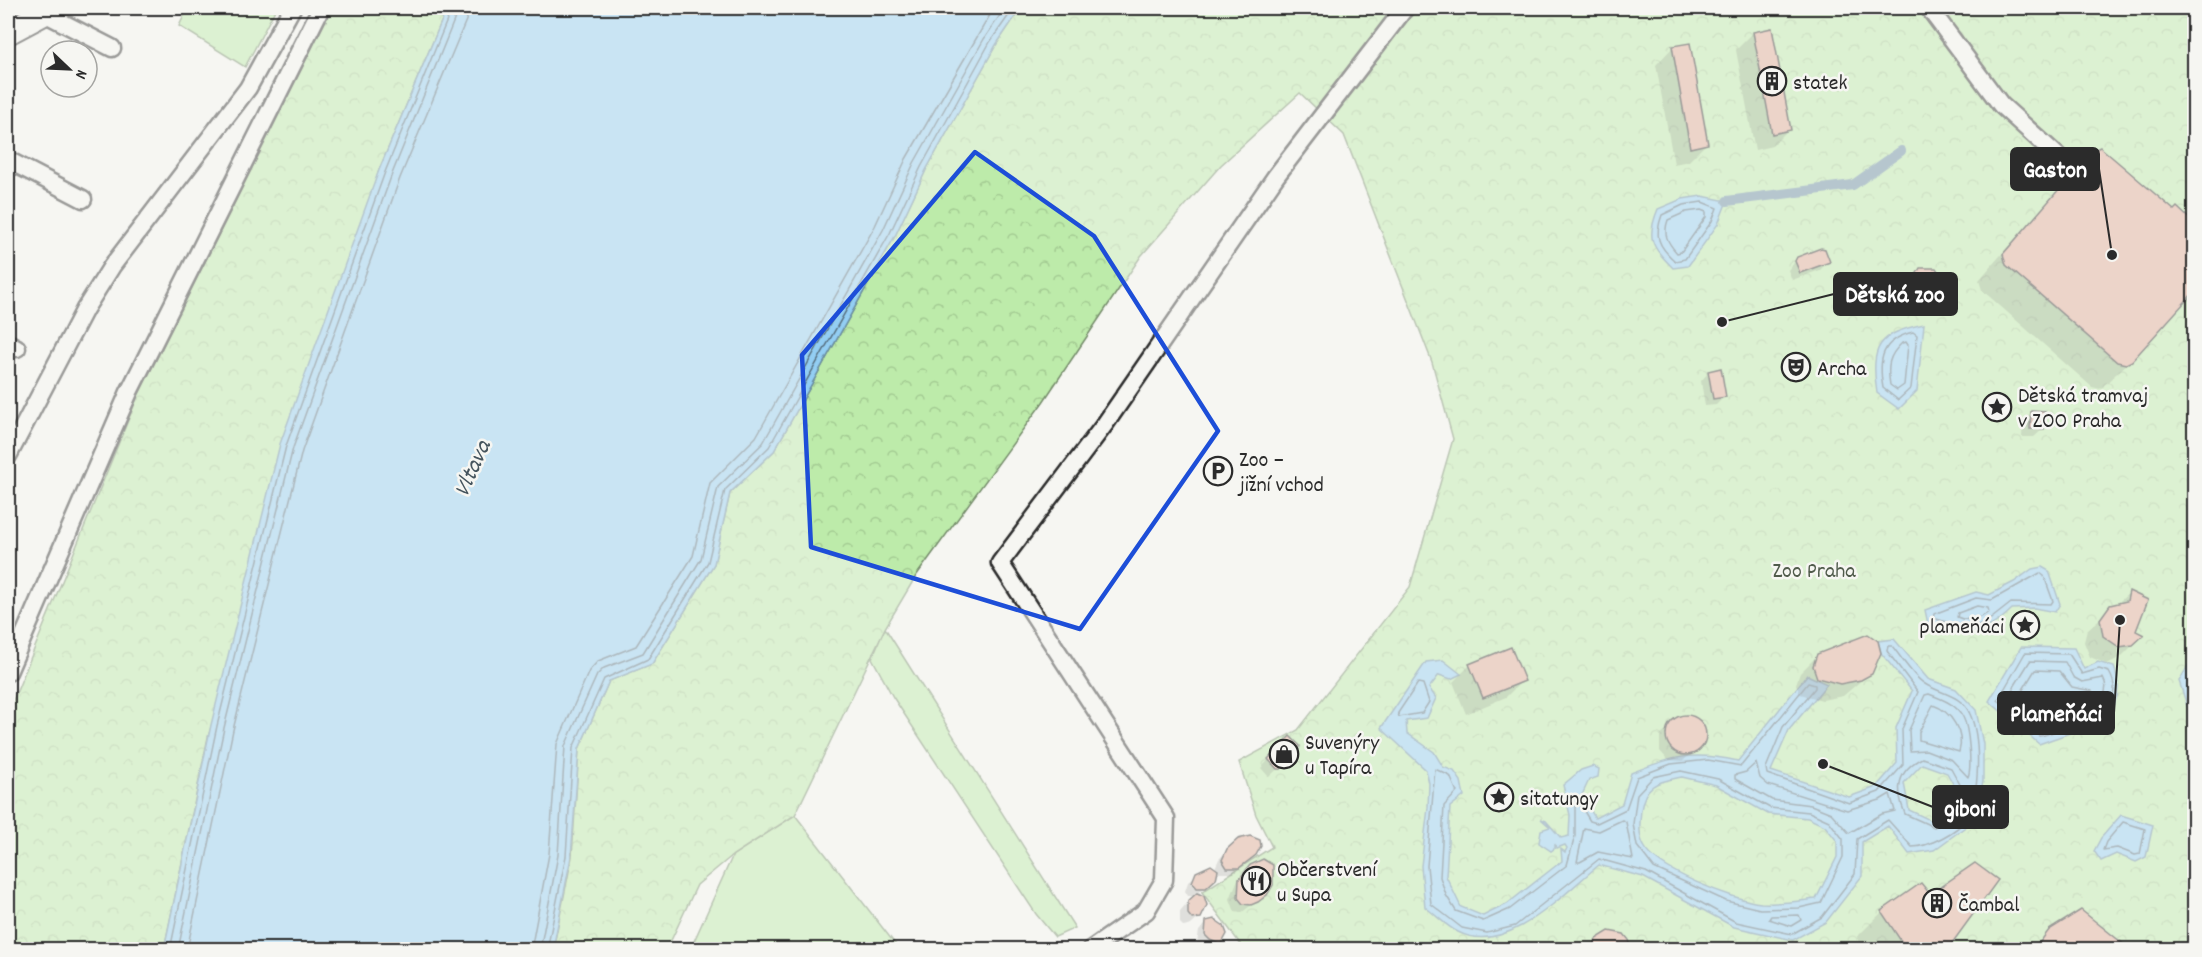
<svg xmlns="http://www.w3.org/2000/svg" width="2202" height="957" viewBox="0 0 2202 957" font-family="Dekko,sans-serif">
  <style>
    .grass { fill: #bdebaa; stroke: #748b6a; stroke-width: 1.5 }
    .forest { fill: url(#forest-crowns); stroke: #748b6a; stroke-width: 1.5 }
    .water { fill: #93cef3; stroke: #698da3; stroke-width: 1.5; fill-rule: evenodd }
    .shadow { fill: #0003 }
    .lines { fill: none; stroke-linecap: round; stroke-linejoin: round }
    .shore { stroke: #556c7b; stroke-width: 1.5 }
    .stream { stroke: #698da3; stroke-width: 10 }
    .building { fill: #e1aa97; stroke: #2b2b2b; stroke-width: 1.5 }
    .service-casing { stroke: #2b2b2b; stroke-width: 21 }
    .pedestrian-casing { stroke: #2b2b2b; stroke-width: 28 }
    .service { stroke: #f6f6f2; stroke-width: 16 }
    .pedestrian { stroke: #f6f6f2; stroke-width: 24 }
    .marked { fill: none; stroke: #1d4ed8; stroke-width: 4.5; stroke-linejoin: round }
    .labels { text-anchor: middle; stroke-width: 5; stroke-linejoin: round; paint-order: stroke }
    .poi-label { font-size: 22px; fill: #2b2b2b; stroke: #f6f6f2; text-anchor: start }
    .park-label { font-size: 22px; fill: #505b4b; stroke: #f6f6f2 }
    .water-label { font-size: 24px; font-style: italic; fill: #45545d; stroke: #f6f6f2 }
    .leader { fill: none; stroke: #2b2b2b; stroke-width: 2 }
    .callout-dot { fill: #2b2b2b; stroke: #f6f6f2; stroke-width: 2 }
    .callout { fill: #2b2b2b; stroke: #2b2b2b; stroke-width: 2 }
    .callout-label { font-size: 24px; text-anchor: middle; font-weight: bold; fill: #fff }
  </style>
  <defs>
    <pattern id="forest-crowns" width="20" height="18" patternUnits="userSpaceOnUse" patternTransform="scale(1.5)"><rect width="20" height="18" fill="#bdebaa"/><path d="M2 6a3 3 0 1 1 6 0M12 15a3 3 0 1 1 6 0" fill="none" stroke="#a3ca92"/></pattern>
  </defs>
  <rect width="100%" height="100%" fill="#f6f6f2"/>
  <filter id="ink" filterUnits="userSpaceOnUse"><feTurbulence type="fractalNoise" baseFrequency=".0167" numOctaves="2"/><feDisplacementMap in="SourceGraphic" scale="12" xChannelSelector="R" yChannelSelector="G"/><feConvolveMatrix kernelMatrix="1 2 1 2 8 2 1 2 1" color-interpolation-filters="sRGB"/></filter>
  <g filter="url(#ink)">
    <g class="grass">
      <path d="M188 8H276L245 67 179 26Z"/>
      <path d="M885 628 1075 928 1055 937 1036 914 893 697 872 658Z"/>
      <path d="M795 815 899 949 690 950 733 855Z"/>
    </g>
    <g class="forest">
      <path d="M332 8H447L379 170 208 737 164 949 8 950V713L138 396Z"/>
      <path d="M1021 8H2194V949H1244L1202 892 1272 847 1256 815 1239 762 1298 730 1410 587 1453 439 1432 362 1344 135 1300 93 1221 165 1141 256 1043 402 916 576 885 628 795 815 733 855 697 885 667 949 553 950 572 857 579 749 609 681 652 664 714 564 730 493 774 451 895 236 926 170 996 45Z"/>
    </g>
    <g class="water">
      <path d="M447 8H1021L996 45 926 170 895 236 774 451 730 493 714 564 652 664 609 681 579 749 571 857 553 949H164L211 725 280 444 379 170Z"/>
      <path d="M1702 196 1727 201 1718 224 1688 266 1673 268C1651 246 1646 238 1658 209L1682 199Z"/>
      <path d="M1924 324 1917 391 1899 409 1877 393C1870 345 1878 334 1924 324Z"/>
      <path d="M2042 567 2049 571 2060 604 2055 612 2034 608 2012 609C1982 639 1967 634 1928 624L1925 610 1976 592 1989 595 2014 582 2032 569Z"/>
      <path d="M1894 639 1928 679 1956 689 1976 710 1983 744V782L1972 822 1934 850 1909 854 1888 826 1862 842V876L1826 922 1793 940 1734 927 1643 877 1599 865C1564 893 1507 957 1458 932 1446 926 1436 915 1425 907L1421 866 1428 808 1429 783 1426 770 1381 728 1426 662 1443 660 1461 674 1451 679 1439 675 1429 688 1436 698 1427 718 1406 721 1407 733 1434 752 1443 767 1454 771 1461 781 1464 796 1450 807 1446 876 1461 907 1483 916 1507 904 1562 861 1561 849 1565 852 1567 848 1565 845 1557 848 1555 844V848L1551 851 1539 843 1541 830 1550 827 1541 819 1546 821 1561 838 1569 836 1570 815 1563 785 1581 770 1593 766 1599 769 1598 777 1589 780 1582 795 1595 818 1622 804 1631 773C1673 756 1693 751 1738 761L1807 675 1827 684 1789 730 1771 771 1849 797 1876 787 1897 763 1896 728 1912 691 1881 653 1878 641ZM1922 764 1947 773 1957 791 1945 817 1932 821 1909 810 1904 783ZM1682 777 1716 785 1768 814 1808 818 1825 826 1837 841V857L1816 899C1799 901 1779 904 1761 903 1734 900 1656 870 1644 846 1638 836 1640 821 1641 810 1645 783 1658 782 1682 777Z"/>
      <path d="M2021 647 2074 648 2084 669 2098 662 2114 667C2134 721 2077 729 2039 744L1989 701Z"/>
      <path d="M2194 656V727L2179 681Z"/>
      <path d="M2121 815 2153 825 2146 857 2136 862 2116 854 2101 861 2094 851 2101 838Z"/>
    </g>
    <g class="shadow">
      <path d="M1753 33 1789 129 1772 146 1755 150 1736 50Z"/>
      <path d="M1673 47 1706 144 1689 161 1674 164 1656 65Z"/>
      <path d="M2099 148 2194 226V290L2131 360 2100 389 2092 387 1982 290 1979 280 2068 178Z"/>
      <path d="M1798 258 1828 262 1820 270 1792 280 1788 270Z"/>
      <path d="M1921 270 1935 295 1927 304H1912L1905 292Z"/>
      <path d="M1709 372 1725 396 1716 405 1705 406 1701 381Z"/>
      <path d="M2031 413 2043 429 2034 437H2022L2023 421Z"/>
      <path d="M2129 593 2134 632 2142 636 2121 657 2107 664 2090 657 2084 642 2087 630Z"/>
      <path d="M1879 653 1870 673 1843 696 1822 700 1800 694 1796 684 1800 673 1818 655Z"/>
      <path d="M1470 665 1523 680 1506 697 1466 714 1453 682Z"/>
      <path d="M1681 718 1694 719 1703 729 1701 744 1683 761 1668 760 1660 751V736Z"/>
      <path d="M1290 738 1298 749 1269 777 1261 768Z"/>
      <path d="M1228 850 1250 858 1234 873H1217L1208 887 1199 891 1200 893 1203 892 1198 895 1200 917 1191 925 1184 927 1180 923V911L1193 896H1188L1185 891 1188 882 1206 867 1215 868 1219 859Z"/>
      <path d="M1272 866 1273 879 1266 894 1241 913 1235 912 1230 899 1238 879 1247 870Z"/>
      <path d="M1882 912 1945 950H1864L1857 937Z"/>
      <path d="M1207 923 1225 934 1214 950H1204L1197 943 1199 931Z"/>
      <path d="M2050 931 2128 950H2031Z"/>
      <path d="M1597 940 1630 950H1588Z"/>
    </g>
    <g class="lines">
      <g class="shore">
        <path d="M1702 202 1717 208 1712 221 1685 259 1675 261C1658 246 1654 236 1662 215L1683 205Z"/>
        <path d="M1701 210 1706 212V217L1681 252 1677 253C1667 242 1663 234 1668 220L1686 212Z"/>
        <path d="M1913 332 1917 335 1911 388 1898 400 1883 388C1878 359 1881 340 1913 332Z"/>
        <path d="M1902 343 1906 342 1908 345 1904 385 1897 390 1890 385C1887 366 1888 356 1902 343Z"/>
        <path d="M2040 573 2044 576 2053 601 2051 604 2011 603 1983 625 1963 627 1933 618 1934 614 1976 598 1992 600Z"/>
        <path d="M1977 606 1988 608 1989 612C1980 619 1967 622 1957 617L1958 613Z"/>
        <path d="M1888 646H1892C1902 658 1913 677 1925 684 1941 694 1962 695 1970 714 1981 738 1980 795 1967 818 1958 832 1928 847 1912 847L1888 820 1857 839 1855 874 1822 917 1792 934 1736 922 1646 872 1599 859 1515 926 1487 933 1462 928 1431 904 1427 866 1435 769 1450 776 1457 792 1444 806 1440 877 1446 895 1456 911 1483 921 1510 909 1567 865 1575 836V803H1579L1590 821 1597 823 1626 809 1637 777 1671 764 1708 760 1741 766 1808 683 1815 685V688L1783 727 1766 768 1767 774 1849 803 1879 792 1903 765 1902 729 1918 692 1887 651Z"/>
        <path d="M2025 653 2069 654 2082 674 2099 669 2109 672C2128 705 2090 718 2066 727 2057 730 2048 735 2039 736L1998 700Z"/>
        <path d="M2030 661 2065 662 2073 677 2082 682 2103 678C2119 706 2060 724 2041 728L2007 698Z"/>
        <path d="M2035 670 2059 671 2072 687 2092 691 2094 694 2088 701 2042 717 2019 696Z"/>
        <path d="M1418 683 1423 684 1429 702 1422 713 1399 717 1398 713Z"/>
        <path d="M1929 694C1941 699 1957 704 1963 717 1969 728 1972 767 1968 777L1952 760 1926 750 1910 751 1909 730 1925 695Z"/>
        <path d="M1933 705C1951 711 1965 733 1959 752L1919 740V732Z"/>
        <path d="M1922 758 1951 768 1963 790 1949 821 1934 827 1905 814C1895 789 1897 771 1922 758Z"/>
        <path d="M1756 763 1760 778 1768 785 1847 810 1880 800 1890 794 1895 811 1882 814 1849 833 1831 813 1811 805 1772 800 1735 779V775L1746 772Z"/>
        <path d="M1681 771 1718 779 1770 808 1809 812 1829 821 1843 839V857L1821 903 1799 908 1760 909 1726 901 1654 868 1637 846 1633 824 1637 794 1653 777Z"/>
        <path d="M1622 820 1626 822 1633 859 1598 852 1580 862H1577L1584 828 1599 831Z"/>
        <path d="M2123 822 2145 829 2140 854 2135 855 2117 848 2103 850 2106 842Z"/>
        <path d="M1799 915 1801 920 1791 926 1769 919 1771 916Z"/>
        <path d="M170 950 217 726 286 446 385 172 452 8"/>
        <path d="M178 950 224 728 293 448 392 174 459 8"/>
        <path d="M187 950 233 730 302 451 400 178 467 18 468 8"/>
        <path d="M531 950 549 854 557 744 589 671 598 661 636 646 693 556 710 483 756 437 875 226 906 159 994 8"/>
        <path d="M540 950 558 855 565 746 597 675 604 668 643 653 701 559 718 487 763 443 883 230 914 163 984 39 1005 8"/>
        <path d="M547 950 566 856 573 748 604 679 648 659 708 562 725 490 769 447 890 233 921 167 990 42 1014 8"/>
      </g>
      <path class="stream" d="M1727 201 1853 185 1901 151"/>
    </g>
    <g class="building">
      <path d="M1772 28 1791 130 1772 134 1753 32Z"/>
      <path d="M1690 43 1708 144 1690 148 1672 46Z"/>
      <path d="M2100 147 2174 210 2177 207 2194 223V292L2132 361 2126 364 2117 362 2006 265 2003 254 2092 151Z"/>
      <path d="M1821 248 1825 249 1830 262 1800 273 1795 261 1797 257Z"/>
      <path d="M1920 268H1936L1945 282 1937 296H1921L1912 282Z"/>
      <path d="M1721 368 1726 397 1713 399 1708 371Z"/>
      <path d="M2031 411 2045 412 2044 429H2030Z"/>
      <path d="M2129 591 2148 600 2136 631 2144 635 2133 645 2119 647 2103 636 2100 619 2110 605 2127 601Z"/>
      <path d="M1868 634 1878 641 1881 653 1872 674 1861 680 1840 684 1817 678 1813 666 1817 654Z"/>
      <path d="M1511 647 1525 681 1483 698 1469 664Z"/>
      <circle cx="1686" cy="735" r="20"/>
      <path d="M1290 736 1300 746 1299 750 1281 769H1277L1268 759Z"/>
      <path d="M1250 836 1260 840 1261 846 1256 855 1239 868H1227L1222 860 1227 849 1238 839Z"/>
      <path d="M1263 859 1273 865V885L1267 895 1258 902 1251 905 1243 904 1238 898 1239 879 1250 865Z"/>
      <path d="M1975 863 1998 880 1947 950H1907L1881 911 1921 883 1930 894Z"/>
      <path d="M1211 865 1218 870 1216 879 1206 888H1197L1192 882 1196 872Z"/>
      <path d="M1197 893 1204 896 1207 905 1201 918 1192 919 1188 914V901Z"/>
      <path d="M2081 910 2131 950H2034L2049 930Z"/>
      <path d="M1214 919 1224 926 1227 934 1221 945 1210 940 1205 935 1206 921Z"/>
      <path d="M1609 931 1624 934 1629 940 1632 950H1592L1596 939Z"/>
    </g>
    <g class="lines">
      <g class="service-casing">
        <g id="service">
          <path d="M1929 8 2001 105 2073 170"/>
          <path d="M36 9 112 48"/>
          <path d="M8 160 83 199"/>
          <path d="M8 343 17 348"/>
          <path d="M8 456 85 309 112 266 248 88 292 8"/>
          <path d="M8 672 129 392 321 8"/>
          <path d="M1090 950 1146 911 1164 880 1166 818 1000 563 1105 424 1276 176 1405 8"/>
        </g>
      </g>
      <g class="pedestrian-casing">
        <path id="pedestrian" d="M8 32 53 8"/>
      </g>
      <use href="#service" class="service"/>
      <use href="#pedestrian" class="pedestrian"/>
    </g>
  </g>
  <path d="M0 0H2202V957H0ZM975 152 1094 236 1218 431 1080 629 811 547 802 355Z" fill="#f6f6f2" fill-opacity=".55" fill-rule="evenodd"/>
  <path class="marked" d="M975 152 1094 236 1218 431 1080 629 811 547 802 355Z"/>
  <defs>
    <g id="building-ring" transform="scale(1.5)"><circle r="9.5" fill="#f6f6f2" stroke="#2b2b2b" stroke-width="1.5"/><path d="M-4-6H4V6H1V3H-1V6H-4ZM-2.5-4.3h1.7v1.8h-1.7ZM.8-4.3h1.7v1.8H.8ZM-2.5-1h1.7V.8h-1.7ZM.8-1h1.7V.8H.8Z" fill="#2b2b2b"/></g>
    <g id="theatre-ring" transform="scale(1.5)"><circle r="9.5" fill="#f6f6f2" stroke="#2b2b2b" stroke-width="1.5"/><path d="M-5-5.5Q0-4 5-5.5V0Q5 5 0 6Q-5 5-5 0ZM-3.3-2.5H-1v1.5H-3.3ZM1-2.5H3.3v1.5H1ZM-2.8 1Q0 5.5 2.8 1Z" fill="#2b2b2b"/></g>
    <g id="sight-ring" transform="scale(1.5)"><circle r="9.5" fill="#f6f6f2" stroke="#2b2b2b" stroke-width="1.5"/><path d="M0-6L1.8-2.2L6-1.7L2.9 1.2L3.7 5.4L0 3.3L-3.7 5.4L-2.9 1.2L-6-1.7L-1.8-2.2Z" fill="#2b2b2b"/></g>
    <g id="parking-ring" transform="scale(1.5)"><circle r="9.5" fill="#f6f6f2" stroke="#2b2b2b" stroke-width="1.5"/><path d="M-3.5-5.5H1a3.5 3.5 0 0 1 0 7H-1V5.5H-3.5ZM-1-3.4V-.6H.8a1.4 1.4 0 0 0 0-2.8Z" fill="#2b2b2b"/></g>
    <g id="shop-ring" transform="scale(1.5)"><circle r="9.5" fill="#f6f6f2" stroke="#2b2b2b" stroke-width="1.5"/><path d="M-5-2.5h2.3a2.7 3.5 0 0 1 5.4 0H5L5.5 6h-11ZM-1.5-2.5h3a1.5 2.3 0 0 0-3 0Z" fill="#2b2b2b"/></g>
    <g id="restaurant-ring" transform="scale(1.5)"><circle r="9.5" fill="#f6f6f2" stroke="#2b2b2b" stroke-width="1.5"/><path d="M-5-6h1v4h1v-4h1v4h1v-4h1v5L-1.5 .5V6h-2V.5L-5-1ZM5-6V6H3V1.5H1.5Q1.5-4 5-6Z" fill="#2b2b2b"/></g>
  </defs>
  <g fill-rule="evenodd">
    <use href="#building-ring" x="1772" y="81"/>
    <use href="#theatre-ring" x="1796" y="367"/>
    <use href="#sight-ring" x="1997" y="407"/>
    <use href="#parking-ring" x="1218" y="471"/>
    <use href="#sight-ring" x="2025" y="625"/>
    <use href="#shop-ring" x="1284" y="754"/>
    <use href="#sight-ring" x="1499" y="797"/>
    <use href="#restaurant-ring" x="1256" y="881"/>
    <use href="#building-ring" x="1937" y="903"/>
  </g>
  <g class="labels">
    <g class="poi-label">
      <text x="1793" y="89">statek</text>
      <text x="1817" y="375">Archa</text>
      <text x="2018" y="402">Dětská tramvaj<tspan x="2018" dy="25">v ZOO Praha</tspan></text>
      <text x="1239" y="466">Zoo –<tspan x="1239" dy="25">jižní vchod</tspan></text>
      <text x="2004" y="633" text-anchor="end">plameňáci</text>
      <text x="1305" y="749">Suvenýry<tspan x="1305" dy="25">u Tapíra</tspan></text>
      <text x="1520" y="805">sitatungy</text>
      <text x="1277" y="876">Občerstvení<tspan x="1277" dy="25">u Supa</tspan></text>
      <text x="1958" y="911">Čambal</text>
    </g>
    <g class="park-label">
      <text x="1814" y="577">Zoo Praha</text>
    </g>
    <g class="water-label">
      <text transform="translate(471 468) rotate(-66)" y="8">Vltava</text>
    </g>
  </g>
  <path class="leader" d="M2112 255L2099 169M1722 322L1834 294M2120 620L2114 713M1823 764L1933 807"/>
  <g class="callout-dot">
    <circle cx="2112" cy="255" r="6"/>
    <circle cx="1722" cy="322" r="6"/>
    <circle cx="2120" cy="620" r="6"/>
    <circle cx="1823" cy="764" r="6"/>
  </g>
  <g class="callout">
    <rect x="2011" y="148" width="88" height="42" rx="6"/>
    <rect x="1834" y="273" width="123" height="42" rx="6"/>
    <rect x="1998" y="692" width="116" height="42" rx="6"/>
    <rect x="1933" y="786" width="75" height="42" rx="6"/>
  </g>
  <g class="callout-label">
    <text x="2055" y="177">Gaston</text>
    <text x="1895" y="302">Dětská zoo</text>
    <text x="2056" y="721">Plameňáci</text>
    <text x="1970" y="816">giboni</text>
  </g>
  <rect width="2202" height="957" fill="none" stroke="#f6f6f2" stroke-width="30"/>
  <rect x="15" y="15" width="2172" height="927" fill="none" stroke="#2b2b2b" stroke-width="2" filter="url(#ink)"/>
  <g transform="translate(69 69) rotate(113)"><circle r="28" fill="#f6f6f2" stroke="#a5a5a2" stroke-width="1.5"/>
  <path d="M0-4.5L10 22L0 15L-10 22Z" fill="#2b2b2b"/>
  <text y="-9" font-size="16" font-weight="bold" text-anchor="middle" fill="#2b2b2b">N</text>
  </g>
</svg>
